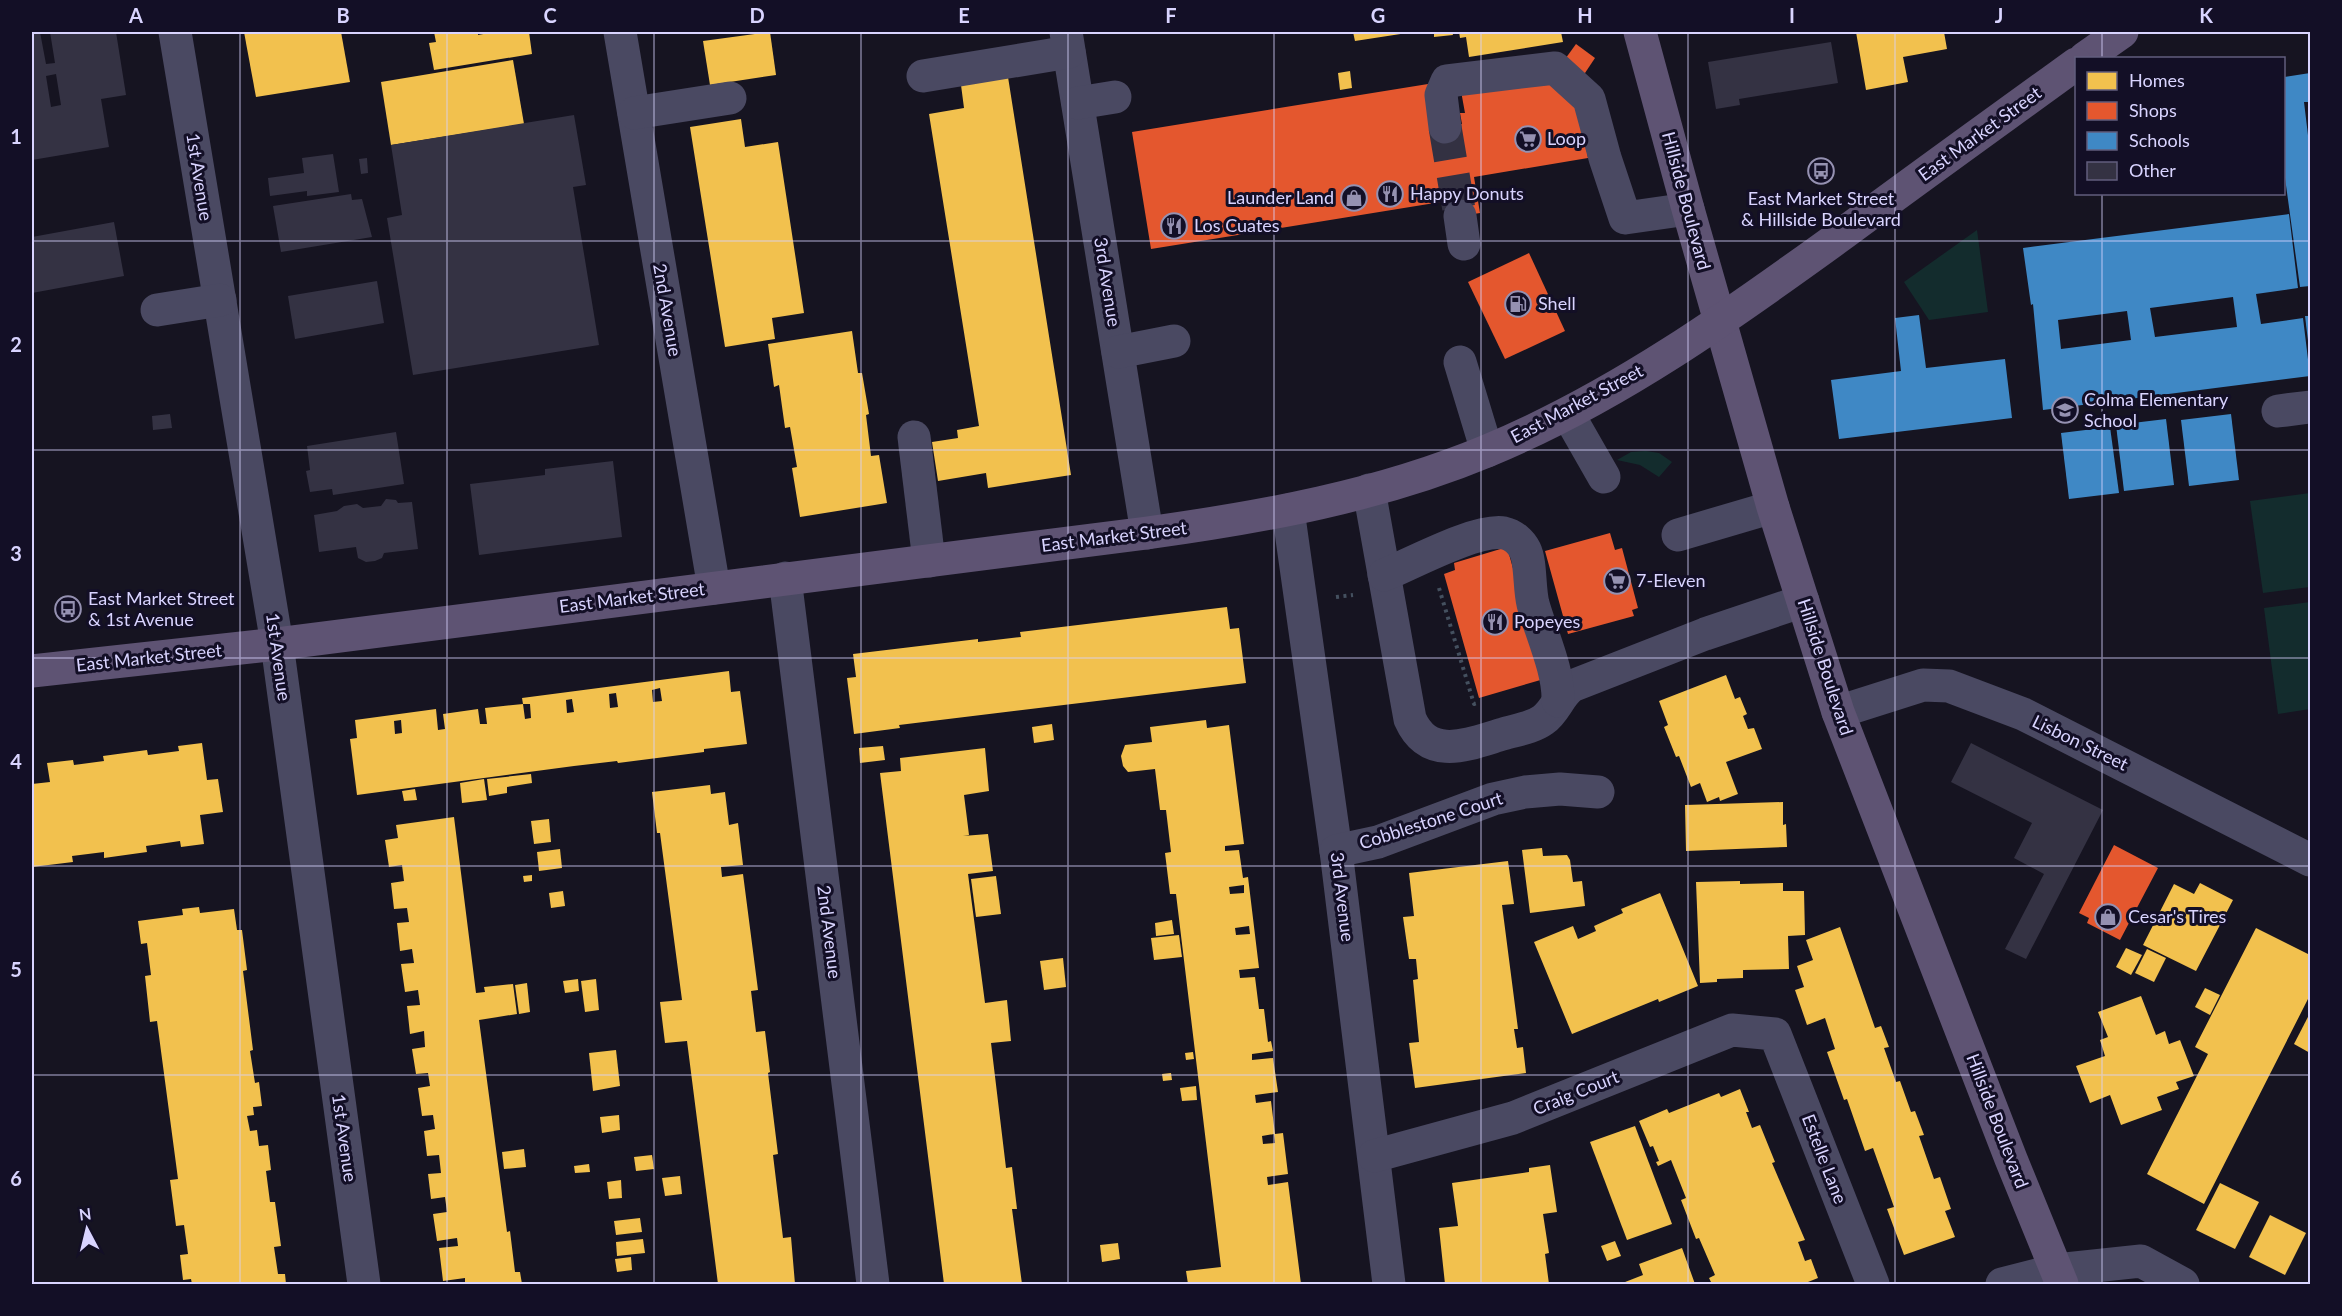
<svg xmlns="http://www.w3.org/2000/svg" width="2342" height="1316" viewBox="0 0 2342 1316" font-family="Lato,sans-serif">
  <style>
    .green { fill: #132c2d }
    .homes { fill: #f2c14e; fill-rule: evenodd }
    .shops { fill: #e4572e }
    .schools { fill: #3f88c5; fill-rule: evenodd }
    .building { fill: #343243; fill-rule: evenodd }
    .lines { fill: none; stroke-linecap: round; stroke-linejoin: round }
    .minor-tunnel { stroke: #333142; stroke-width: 33; stroke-dasharray: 33 16; stroke-linecap: butt }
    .path { stroke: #44505f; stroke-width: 4; stroke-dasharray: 3 4.5; stroke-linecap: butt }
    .minor { stroke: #4a4962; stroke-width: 33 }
    .major { stroke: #5e5373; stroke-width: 33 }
    .grid { fill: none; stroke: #d9d4ff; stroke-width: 1.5; stroke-opacity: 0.55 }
    .labels { text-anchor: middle; stroke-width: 6; stroke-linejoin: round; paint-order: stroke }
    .street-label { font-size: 18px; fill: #d9d4ff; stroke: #130f26 }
    .poi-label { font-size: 18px; fill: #d9d4ff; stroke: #130f26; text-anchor: start }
    .neatline { fill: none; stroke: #d9d4ff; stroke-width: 2 }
    .grid-label { font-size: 20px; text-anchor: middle; font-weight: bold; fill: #d9d4ff }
  </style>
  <rect width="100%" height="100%" fill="#161421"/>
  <g class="green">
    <path d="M1977 230 1988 312 1929 320 1904 282Z"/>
    <path d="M1646 451 1659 453 1672 462 1659 477 1640 465 1617 460 1631 452Z"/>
    <path d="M2310 493V587L2263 593 2250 501Z"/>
    <path d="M2310 602V709L2278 714 2264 608Z"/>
  </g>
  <g class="homes">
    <path d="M244 32H341L350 82 256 97Z"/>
    <path d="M434 32H478V35L494 32H529L532 54 434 70 429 43 436 42Z"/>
    <path d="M770 32 776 75 710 85 703 41Z"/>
    <path d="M1353 32H1406L1407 33 1355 41Z"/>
    <path d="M1434 32H1452L1453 35 1434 37Z"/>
    <path d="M1459 32H1561L1563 42 1469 57 1466 37 1460 38Z"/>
    <path d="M1856 32H1944L1947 49 1903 57 1908 82 1866 90Z"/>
    <path d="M513 60 524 124 391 145 381 82Z"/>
    <path d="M1350 71 1352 88 1340 90 1338 73Z"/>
    <path d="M1008 77 1071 475 988 488 986 473 938 481 932 442 958 438 957 430 979 426 929 114 964 108 961 85Z"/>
    <path d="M741 119 745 147 778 142 804 313 772 318 775 339 725 347 690 127Z"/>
    <path d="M852 331 858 373H862L869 414 866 415 871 456 879 455 887 503 800 517 792 468 797 467 790 427 785 428 779 385 774 387 768 344Z"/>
    <path d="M1227 607 1230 629 1239 628 1246 683 899 725 900 728 854 734 847 678 856 677 853 654 978 639V642L1021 637 1020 632Z"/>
    <path d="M729 671 731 692 740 691 747 744 704 749V752L618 763 617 761 574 766 357 795 350 739 357 738 355 720 436 709 438 730 445 729 443 714 478 709 480 724H487L485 708 523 704 525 719 531 718 530 704H523L522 698ZM660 688 662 701 653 702 652 690ZM616 693 618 707 610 708 609 694ZM572 699 574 712 567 713 566 700ZM401 720 402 733 395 734 394 721Z"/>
    <path d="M1726 675 1735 699 1740 697 1747 714 1743 716 1748 729 1754 728 1762 749 1726 762 1738 794 1720 801 1719 797 1707 802 1700 783 1691 787 1679 756 1676 757 1664 727 1668 725 1659 701Z"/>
    <path d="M1206 720 1207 728 1229 725 1244 844 1225 846V851L1239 850 1243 878 1248 877 1259 968 1239 970 1240 978 1255 977 1259 1009H1264L1268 1042 1271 1041 1273 1051 1252 1054V1060L1273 1058 1278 1092 1255 1095 1256 1103 1271 1101 1275 1134 1283 1133 1288 1174 1267 1177 1268 1185 1288 1182 1301 1284H1188L1186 1271 1221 1267 1176 894H1170L1165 853 1171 852 1166 810H1160L1155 769 1128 772 1123 766 1121 756 1125 745 1152 742 1150 727ZM1244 885V893L1230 894 1229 887ZM1249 926 1250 934 1236 935 1235 928ZM1274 1134 1275 1143 1263 1144 1262 1136Z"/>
    <path d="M1052 724 1054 740 1034 743 1032 727Z"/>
    <path d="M202 743 207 780 218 779 223 812 200 815 204 844 181 847 180 841 146 846 147 852 104 858V852L72 856 73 862 32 867V784L50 782 47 763 73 760 74 765 104 761 103 756 147 750 148 755 179 751 178 746Z"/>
    <path d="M883 746 885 760 860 763 859 748Z"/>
    <path d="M985 748 989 791 964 795 969 835 963 836 988 834 993 871 968 874 985 1003 1007 1000 1011 1041 991 1043 1006 1168 1012 1167 1017 1209H1012L1022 1284H944L880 773 901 771 900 758Z"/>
    <path d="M531 774 532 783 507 787V793L489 796 487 779Z"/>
    <path d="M484 779 487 800 462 803 460 783Z"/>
    <path d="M710 785 711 794 725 792 729 825 738 823 743 865 721 867 722 877 743 874 758 990 751 991 756 1032 765 1031 770 1072 768 1073 778 1154 773 1155 783 1238 791 1237 795 1284H718L687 1041 665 1043 660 1002 682 1000 660 833H657L652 792Z"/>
    <path d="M415 789 417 800 404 801 402 791Z"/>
    <path d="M1783 802V825L1786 824 1787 847 1686 851 1685 805Z"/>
    <path d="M454 817 476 993 485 992 484 987 513 984 517 1014 479 1020 507 1232 510 1231 515 1272H520L522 1284H465V1278L443 1281 439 1248 458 1246 457 1238 437 1241 433 1214 447 1212 445 1197 431 1199 428 1174 441 1173 439 1155 427 1156 424 1131 435 1129 433 1115 422 1116 418 1088 430 1086 428 1073 416 1074 412 1049 425 1047 424 1031 410 1034 407 1006 420 1005 418 990 405 992 401 964 414 963 412 949 400 951 397 923 409 922 407 908 394 909 391 883 404 881 402 865 389 867 385 840 398 838 396 825Z"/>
    <path d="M549 819 551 842 534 844 531 821Z"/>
    <path d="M1542 848 1543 856 1567 855 1570 860 1573 882 1582 881 1585 906 1530 913 1522 850Z"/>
    <path d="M560 849 562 868 539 871 537 852Z"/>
    <path d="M1508 861 1514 904 1502 905 1518 1029H1514L1517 1048 1523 1047 1526 1073 1415 1088 1409 1043 1419 1042 1413 980 1418 979 1416 959H1409L1403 917 1414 916 1409 873Z"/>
    <path d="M532 875V881L524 882 523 876Z"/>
    <path d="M996 876 1001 914 976 917 971 879Z"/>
    <path d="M1740 881V884L1783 883V891H1804L1805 935 1788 936 1789 969 1743 970V978L1717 979V982L1700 983 1696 882Z"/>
    <path d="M2200 883 2233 900 2196 971 2143 945 2174 884 2194 894Z"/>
    <path d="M563 891 565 906 551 908 549 893Z"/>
    <path d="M1660 893 1698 986 1659 1002 1658 999 1572 1034 1534 942 1573 926 1578 939 1596 931 1594 926 1623 913 1621 909Z"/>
    <path d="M199 907 200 913 234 909 237 930H242L247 970 243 971 253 1050 250 1051 255 1083 259 1082 262 1106 253 1107 254 1115 247 1116 250 1131 257 1130 259 1146 268 1145 271 1170 266 1171 270 1202H275L281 1246 274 1247 278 1274H285L286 1284H192L191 1279 183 1280 180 1255 188 1254 184 1225 176 1226 170 1180 178 1179 157 1021 150 1022 145 976 151 975 147 943 141 944 138 921 183 915 182 909Z"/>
    <path d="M1172 920 1174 934 1156 936 1155 923Z"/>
    <path d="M1840 927 1875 1028 1881 1026 1889 1047 1884 1048 1896 1082 1900 1081 1911 1112 1915 1111 1924 1135 1919 1136 1934 1179 1940 1177 1951 1209 1945 1211 1955 1237 1904 1255 1887 1209 1894 1207 1873 1148 1865 1151 1847 1099 1844 1100 1827 1052 1835 1049 1825 1018 1807 1025 1795 990 1804 987 1797 966 1813 960 1806 940Z"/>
    <path d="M2256 928 2310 955V995L2204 1204 2147 1174 2208 1054 2195 1047Z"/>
    <path d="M1179 935 1182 957 1154 960 1151 938Z"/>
    <path d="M2126 948 2142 955 2131 975 2116 967Z"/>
    <path d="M2147 949 2166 958 2154 982 2135 973Z"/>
    <path d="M1063 958 1066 987 1044 990 1040 961Z"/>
    <path d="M578 979 579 991 565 993 563 981Z"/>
    <path d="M596 979 599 1010 585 1012 581 981Z"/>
    <path d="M527 983 530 1012 519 1014 515 985Z"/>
    <path d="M2205 988 2220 995 2210 1015 2195 1007Z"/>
    <path d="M2141 996 2156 1035 2165 1031 2169 1044 2180 1040 2194 1076 2176 1082 2179 1089 2157 1097 2162 1110 2121 1125 2110 1095 2090 1103 2076 1066 2105 1056 2100 1040 2108 1037 2098 1012Z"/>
    <path d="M2310 1013V1053L2294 1044Z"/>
    <path d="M616 1050 620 1086 593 1091 589 1053Z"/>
    <path d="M1193 1052 1194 1059 1186 1060 1185 1053Z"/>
    <path d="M1171 1073 1172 1080 1163 1081 1162 1074Z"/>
    <path d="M1196 1086 1197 1100 1182 1101 1180 1088Z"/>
    <path d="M1740 1089 1749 1112H1746L1752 1128 1760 1125 1775 1162 1772 1163 1805 1240 1798 1242 1805 1261 1811 1259 1818 1278 1803 1284H1712L1709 1278 1715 1275 1699 1238 1696 1239 1681 1200 1686 1198 1671 1160 1658 1166 1656 1162 1659 1161 1653 1146 1650 1147 1639 1121 1667 1109 1669 1113 1719 1093 1721 1097Z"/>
    <path d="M619 1115 620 1130 602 1133 600 1117Z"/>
    <path d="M1635 1126 1672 1224 1627 1240 1590 1142Z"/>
    <path d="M524 1149 526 1167 504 1169 502 1152Z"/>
    <path d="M652 1155 654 1169 636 1171 634 1157Z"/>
    <path d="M589 1164 590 1172 575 1173 574 1166Z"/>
    <path d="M1550 1165 1557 1212 1543 1214 1549 1253 1545 1254 1549 1284H1445L1439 1228 1458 1226 1452 1183 1529 1172V1168Z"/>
    <path d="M680 1176 682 1194 665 1196 662 1178Z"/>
    <path d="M621 1180 622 1198 609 1199 607 1182Z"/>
    <path d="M2220 1183 2259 1202 2235 1249 2196 1230Z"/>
    <path d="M2270 1215 2306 1233 2285 1275 2249 1257Z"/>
    <path d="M640 1218 642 1232 616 1235 614 1221Z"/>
    <path d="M643 1239 645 1253 617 1256 616 1242Z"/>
    <path d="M1615 1241 1621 1256 1607 1261 1601 1246Z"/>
    <path d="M1118 1243 1120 1259 1102 1262 1100 1245Z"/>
    <path d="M1682 1248 1695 1284H1620L1643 1275 1639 1264Z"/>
    <path d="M631 1257 632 1270 617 1272 615 1259Z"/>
  </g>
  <g class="shops">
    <path d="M1576 44 1595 58 1583 76 1563 62Z"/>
    <path d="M1545 77 1578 99 1588 158 1474 177 1480 213 1450 218 1447 201 1151 249 1132 132 1428 84 1435 129 1462 124 1460 113H1465L1461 91Z"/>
    <path d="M1529 253 1565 331 1505 359 1468 282Z"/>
    <path d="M1610 533 1615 550 1622 548 1638 608 1632 610 1634 616 1568 634 1545 551Z"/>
    <path d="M1507 547 1544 679 1479 698 1444 574 1455 570 1454 563Z"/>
    <path d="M2114 845 2158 868 2120 940 2087 923 2089 918 2079 913Z"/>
  </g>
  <g class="schools">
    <path d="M2310 73V102H2304L2310 152V286L2300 287 2285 178H2284V77Z"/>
    <path d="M2289 214 2298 288 2256 294 2261 324 2303 318 2310 376 2043 410 2033 304 2031 305 2023 248ZM2233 297 2237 327 2155 337 2150 308ZM2127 311 2131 340 2061 349 2058 320Z"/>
    <path d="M1919 315 1926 368 2005 359 2012 418 1839 439 1831 380 1901 371 1895 318Z"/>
    <path d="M2305 316H2310V349H2309Z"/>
    <path d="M2231 414 2239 480 2189 486 2181 420Z"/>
    <path d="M2166 419 2174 485 2124 491 2116 425Z"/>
    <path d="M2110 427 2119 493 2069 499 2061 433Z"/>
  </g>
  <g class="building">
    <path d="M32 32H40L46 64 55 63 50 32H116L126 95 101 99 109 147 32 160ZM56 74 61 105 51 107 46 76Z"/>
    <path d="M1831 42 1838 83 1739 99 1740 105 1716 109 1708 62Z"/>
    <path d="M574 115 586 185 573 187 599 345 413 375 387 218 402 215 391 145Z"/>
    <path d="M333 154 339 192 307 196V191L270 196 268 178 304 173 302 158Z"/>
    <path d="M367 158 368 173 361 174 359 159Z"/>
    <path d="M351 194 352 200 362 199 372 237 281 252 273 206Z"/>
    <path d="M114 222 124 276 32 293V237Z"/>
    <path d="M377 281 384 323 295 339 288 296Z"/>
    <path d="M170 414 172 428 153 430 152 416Z"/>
    <path d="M396 432 404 484 333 495 332 489 310 492 306 471 310 470 307 446Z"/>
    <path d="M613 461 622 537 479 555 470 484 545 475V469Z"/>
    <path d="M386 499 396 500 398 503 412 502 418 549 384 553 382 558 375 561 366 562 358 558 356 547 319 552 314 515 337 511 344 506 357 504 363 508 381 506Z"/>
    <path d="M1971 743 2103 810 2026 959 2005 949 2044 874 2014 858 2032 823 1951 782Z"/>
  </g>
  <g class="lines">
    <path class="minor-tunnel" d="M1445 127 1460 216"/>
    <g class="path">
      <path d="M1439 588 1474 704 1477 703"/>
      <path d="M1336 597 1353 595"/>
    </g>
    <g class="minor">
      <path d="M175 32 277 644 364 1284"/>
      <path d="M620 32 714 588"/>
      <path d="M1066 32 1147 533"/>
      <path d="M923 76 1069 52"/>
      <path d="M1078 103 1115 97"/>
      <path d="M634 113 730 98"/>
      <path d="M1445 127 1441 95 1447 81 1555 68 1589 99 1605 158 1625 218 1688 209"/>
      <path d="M1460 216 1464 244"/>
      <path d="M157 310 220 300"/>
      <path d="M1118 352 1174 341"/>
      <path d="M1460 362 1487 451"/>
      <path d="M2278 411 2310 407"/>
      <path d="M1568 414 1604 477"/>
      <path d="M914 437 929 561"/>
      <path d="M1369 490 1410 719C1429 762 1469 744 1503 734 1516 730 1532 728 1543 720 1556 711 1559 695 1572 686L1705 634 1803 601"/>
      <path d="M1288 510 1336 851 1389 1284"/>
      <path d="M1678 535 1773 507"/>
      <path d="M1384 575C1411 564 1477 528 1504 533 1513 535 1521 542 1525 550 1531 562 1529 588 1533 604 1541 633 1559 671 1558 701"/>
      <path d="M785 578 873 1284"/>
      <path d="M1838 712 1923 685 1949 686 2023 714 2310 860"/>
      <path d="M1336 851 1378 842 1493 799 1525 792 1560 789 1598 792"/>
      <path d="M1374 1156 1513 1118 1732 1030 1775 1034 1873 1284"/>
      <path d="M2002 1284 2056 1270 2141 1261 2183 1284"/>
    </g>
    <g class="major">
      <path d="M1640 32 1688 209 1773 507 1838 712 2011 1159 2062 1284"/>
      <path d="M2085 58 2122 32"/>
      <path d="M32 671 277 644 1147 533C1263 517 1379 496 1487 451 1617 397 1731 315 1844 233 1921 176 1999 120 2076 64"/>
    </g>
  </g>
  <path class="grid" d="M240 32V1284M447 32V1284M654 32V1284M861 32V1284M1068 32V1284M1274 32V1284M1481 32V1284M1688 32V1284M1895 32V1284M2102 32V58M2102 194V1284M32 241H2310M32 450H2310M32 658H2310M32 866H2310M32 1075H2310"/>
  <defs>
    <g id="supermarket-ring" transform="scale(1.35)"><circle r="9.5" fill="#130f26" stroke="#9591b1" stroke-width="1.5"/><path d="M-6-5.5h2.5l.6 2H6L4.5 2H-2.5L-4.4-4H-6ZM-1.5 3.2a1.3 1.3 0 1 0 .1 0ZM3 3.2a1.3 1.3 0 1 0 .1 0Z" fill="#9591b1"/></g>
    <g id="bus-ring" transform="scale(1.35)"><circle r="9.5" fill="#130f26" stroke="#9591b1" stroke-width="1.5"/><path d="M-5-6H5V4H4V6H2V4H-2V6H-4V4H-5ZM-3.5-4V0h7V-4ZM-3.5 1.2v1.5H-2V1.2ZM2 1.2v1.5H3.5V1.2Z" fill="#9591b1"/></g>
    <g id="restaurant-ring" transform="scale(1.35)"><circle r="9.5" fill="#130f26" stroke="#9591b1" stroke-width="1.5"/><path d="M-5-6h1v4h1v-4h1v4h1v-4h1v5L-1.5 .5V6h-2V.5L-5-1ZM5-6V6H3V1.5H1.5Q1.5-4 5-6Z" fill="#9591b1"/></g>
    <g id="shop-ring" transform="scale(1.35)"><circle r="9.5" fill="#130f26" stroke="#9591b1" stroke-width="1.5"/><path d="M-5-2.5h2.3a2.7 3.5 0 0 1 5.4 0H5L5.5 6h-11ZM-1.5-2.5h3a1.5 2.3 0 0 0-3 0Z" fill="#9591b1"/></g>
    <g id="fuel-ring" transform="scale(1.35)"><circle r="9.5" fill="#130f26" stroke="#9591b1" stroke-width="1.5"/><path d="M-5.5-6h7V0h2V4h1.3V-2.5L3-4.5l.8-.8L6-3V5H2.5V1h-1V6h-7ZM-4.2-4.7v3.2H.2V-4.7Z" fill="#9591b1"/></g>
    <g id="school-ring" transform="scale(1.35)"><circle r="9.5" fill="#130f26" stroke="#9591b1" stroke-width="1.5"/><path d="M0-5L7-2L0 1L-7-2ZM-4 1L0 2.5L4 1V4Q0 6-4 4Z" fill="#9591b1"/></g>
  </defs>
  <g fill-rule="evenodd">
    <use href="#supermarket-ring" x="1528" y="139"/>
    <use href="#bus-ring" x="1821" y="171"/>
    <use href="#restaurant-ring" x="1390" y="194"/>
    <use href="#shop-ring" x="1354" y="198"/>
    <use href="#restaurant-ring" x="1174" y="226"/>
    <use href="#fuel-ring" x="1518" y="304"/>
    <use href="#school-ring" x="2065" y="410"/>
    <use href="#supermarket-ring" x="1617" y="581"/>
    <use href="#bus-ring" x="68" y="609"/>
    <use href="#restaurant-ring" x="1495" y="622"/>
    <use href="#shop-ring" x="2108" y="917"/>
  </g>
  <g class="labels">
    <g class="street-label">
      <text transform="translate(1980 134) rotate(-36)" y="6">East Market Street</text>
      <text transform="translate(199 177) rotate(81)" y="6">1st Avenue</text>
      <text transform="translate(1686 201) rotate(75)" y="6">Hillside Boulevard</text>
      <text transform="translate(1107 282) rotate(81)" y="6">3rd Avenue</text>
      <text transform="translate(667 310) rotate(80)" y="6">2nd Avenue</text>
      <text transform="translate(1577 404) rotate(-28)" y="6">East Market Street</text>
      <text transform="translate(1114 537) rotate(-7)" y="6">East Market Street</text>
      <text transform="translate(632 598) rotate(-7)" y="6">East Market Street</text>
      <text transform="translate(278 657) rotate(82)" y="6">1st Avenue</text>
      <text transform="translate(149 658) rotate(-6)" y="6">East Market Street</text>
      <text transform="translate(1825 667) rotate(72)" y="6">Hillside Boulevard</text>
      <text transform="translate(2080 743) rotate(26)" y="6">Lisbon Street</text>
      <text transform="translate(1431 821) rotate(-18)" y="6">Cobblestone Court</text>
      <text transform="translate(1342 897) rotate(83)" y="6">3rd Avenue</text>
      <text transform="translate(829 932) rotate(83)" y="6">2nd Avenue</text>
      <text transform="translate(1576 1093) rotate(-22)" y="6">Craig Court</text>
      <text transform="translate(1997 1121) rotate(69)" y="6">Hillside Boulevard</text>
      <text transform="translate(344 1138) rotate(82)" y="6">1st Avenue</text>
      <text transform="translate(1824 1159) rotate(69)" y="6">Estelle Lane</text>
    </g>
    <g class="poi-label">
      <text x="1547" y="145">Loop</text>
      <text x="1410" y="200">Happy Donuts</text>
      <text x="1334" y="204" text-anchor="end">Launder Land</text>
      <text x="1821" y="205" text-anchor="middle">East Market Street<tspan x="1821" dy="21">&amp; Hillside Boulevard</tspan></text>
      <text x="1194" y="232">Los Cuates</text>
      <text x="1538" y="310">Shell</text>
      <text x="2084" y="406">Colma Elementary<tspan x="2084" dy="21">School</tspan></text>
      <text x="1636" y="587">7-Eleven</text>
      <text x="88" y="605">East Market Street<tspan x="88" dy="21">&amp; 1st Avenue</tspan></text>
      <text x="1514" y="628">Popeyes</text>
      <text x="2128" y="923">Cesar's Tires</text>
    </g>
  </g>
  <rect width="2342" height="1316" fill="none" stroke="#130f26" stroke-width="66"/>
  <rect x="2075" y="57" width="210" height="138" fill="#130f26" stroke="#625e7d" stroke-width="1.5"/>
  <rect x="2087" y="72" width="30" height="18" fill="#f2c14e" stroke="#625e7d" stroke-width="1.5"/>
  <text x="2129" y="87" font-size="18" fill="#d9d4ff">Homes</text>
  <rect x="2087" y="102" width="30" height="18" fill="#e4572e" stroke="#625e7d" stroke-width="1.5"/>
  <text x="2129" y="117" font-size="18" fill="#d9d4ff">Shops</text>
  <rect x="2087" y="132" width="30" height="18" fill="#3f88c5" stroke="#625e7d" stroke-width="1.5"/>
  <text x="2129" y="147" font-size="18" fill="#d9d4ff">Schools</text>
  <rect x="2087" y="162" width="30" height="18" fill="#343243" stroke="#625e7d" stroke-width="1.5"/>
  <text x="2129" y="177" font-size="18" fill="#d9d4ff">Other</text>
  <g transform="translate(87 1229) rotate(353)" stroke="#130f26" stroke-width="4.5" paint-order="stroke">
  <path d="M0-4.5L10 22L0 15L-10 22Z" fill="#d9d4ff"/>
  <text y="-9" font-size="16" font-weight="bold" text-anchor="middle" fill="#d9d4ff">N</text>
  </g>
  <rect x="33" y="33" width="2276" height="1250" class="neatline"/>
  <g class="grid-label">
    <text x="136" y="23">A</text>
    <text x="343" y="23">B</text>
    <text x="550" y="23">C</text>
    <text x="757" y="23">D</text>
    <text x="964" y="23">E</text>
    <text x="1171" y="23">F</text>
    <text x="1378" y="23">G</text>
    <text x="1585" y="23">H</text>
    <text x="1792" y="23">I</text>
    <text x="1999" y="23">J</text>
    <text x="2206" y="23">K</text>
    <text x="16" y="144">1</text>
    <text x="16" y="352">2</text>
    <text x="16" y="561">3</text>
    <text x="16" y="769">4</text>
    <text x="16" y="977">5</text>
    <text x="16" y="1186">6</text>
  </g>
</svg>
